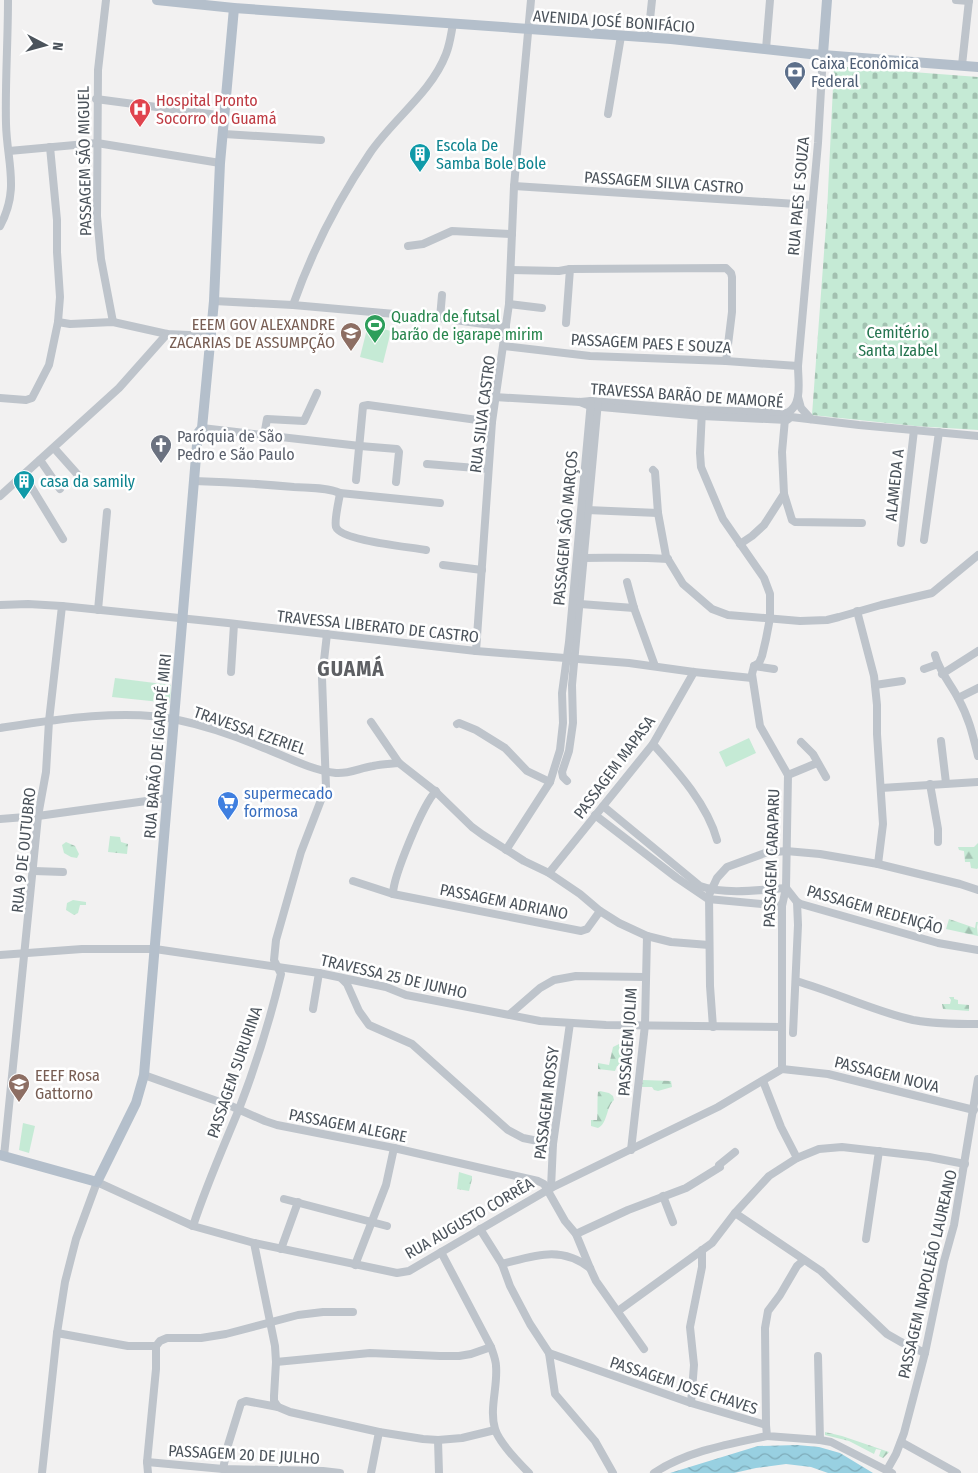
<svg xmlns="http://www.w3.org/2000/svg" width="978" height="1473" viewBox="0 0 978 1473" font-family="'Fira Sans Condensed',sans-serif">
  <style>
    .forest { fill: url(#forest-firs) }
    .cemetery { fill: url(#cemetery-stones) }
    .park { fill: #c5ead5 }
    .water { fill: url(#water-waves) }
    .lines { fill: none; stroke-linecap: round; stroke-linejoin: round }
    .minor { stroke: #bec4cb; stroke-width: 8 }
    .major { stroke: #b4bfcb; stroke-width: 10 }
    .labels { text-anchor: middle; stroke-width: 5; stroke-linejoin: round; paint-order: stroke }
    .street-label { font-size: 16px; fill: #4b535b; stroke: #fff }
    .service-label { font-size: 16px; fill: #4e5e75; stroke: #fff; text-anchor: start }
    .health-label { font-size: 16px; fill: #be3a42; stroke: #fff; text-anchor: start }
    .culture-label { font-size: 16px; fill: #0d838f; stroke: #fff; text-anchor: start }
    .leisure-label { font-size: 16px; fill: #27864d; stroke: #fff; text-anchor: start }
    .education-label { font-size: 16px; fill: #785e54; stroke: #fff; text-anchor: end }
    .park-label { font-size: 16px; fill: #24744f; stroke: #fff }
    .worship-label { font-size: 16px; fill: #5b616d; stroke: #fff; text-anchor: start }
    .shop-label { font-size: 16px; fill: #366cbe; stroke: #fff; text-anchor: start }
    .district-label { font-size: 21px; font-weight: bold; letter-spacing: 1px; fill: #5e6064; stroke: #fff }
  </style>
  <defs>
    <pattern id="forest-firs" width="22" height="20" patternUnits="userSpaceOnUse" patternTransform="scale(1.25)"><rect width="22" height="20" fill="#c5ead5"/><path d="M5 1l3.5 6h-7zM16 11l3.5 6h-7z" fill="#a2c0b0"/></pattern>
    <pattern id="cemetery-stones" width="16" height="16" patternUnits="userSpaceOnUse" patternTransform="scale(1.25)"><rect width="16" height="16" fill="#c5ead5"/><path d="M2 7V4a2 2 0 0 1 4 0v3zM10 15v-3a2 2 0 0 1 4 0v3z" fill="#a2c0b0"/></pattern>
    <pattern id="water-waves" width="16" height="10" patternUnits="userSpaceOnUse" patternTransform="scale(1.25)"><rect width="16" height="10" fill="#98d0e1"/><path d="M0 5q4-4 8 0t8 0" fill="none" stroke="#7eabb9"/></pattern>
  </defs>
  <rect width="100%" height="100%" fill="#f2f1f1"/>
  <g class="forest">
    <path d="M110 836 120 837 121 842 128 844 127 854 108 852Z"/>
    <path d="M66 842 75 846 79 854 77 858 71 857 64 853 62 845Z"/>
    <path d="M978 843V868L977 869 971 868 970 862H965L964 851 959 850 958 847H974Z"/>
    <path d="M73 900 86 902V905H80L78 913 74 915 66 910 67 903Z"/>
    <path d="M949 919 975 928 976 922H978L977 927 978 936 946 929Z"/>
    <path d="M949 997H954V999L958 1000V1004L969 1005V1011L943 1009 942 1004H950L951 1000Z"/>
    <path d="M619 1044H626L623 1065 617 1066 615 1071 598 1069V1063L609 1065 613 1047Z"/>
    <path d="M643 1080 671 1081 672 1087 658 1091 654 1090 652 1087H641Z"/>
    <path d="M600 1091 609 1093 613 1096 614 1100C606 1107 608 1123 598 1128L591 1126V1120H597C598 1113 597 1100 598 1092Z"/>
    <path d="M459 1172 472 1176V1179L469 1191 457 1189Z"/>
    <path d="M825 1432 842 1436 889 1452 883 1458 879 1456 881 1450 876 1449 874 1454 849 1441 825 1435Z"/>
  </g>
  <path class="cemetery" d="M834 66 978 77V430L915 426 812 415 827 212Z"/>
  <g class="park">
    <path d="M368 325 391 331 383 363 360 357Z"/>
    <path d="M115 678 171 685 170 703 112 697Z"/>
    <path d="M749 738 756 753 726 767 719 752Z"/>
    <path d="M23 1123 35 1126 29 1153 19 1150Z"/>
  </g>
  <path class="water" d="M797 1445 819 1447 840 1453 873 1473H828L811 1467 786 1464 756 1468 734 1473H670L758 1446Z"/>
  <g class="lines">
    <g class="minor">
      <path d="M106 0 98 70 97 216 101 259 113 322"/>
      <path d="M956 0 969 1"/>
      <path d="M648 38 652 0"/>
      <path d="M766 49 770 0"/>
      <path d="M962 65 969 0"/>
      <path d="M96 99 225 116"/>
      <path d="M608 114 621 36"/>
      <path d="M224 134 321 140"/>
      <path d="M9 151 97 143 220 163"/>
      <path d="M514 186 812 205"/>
      <path d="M0 226C20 189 7 163 6 124 5 83 8 41 8 0"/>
      <path d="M408 246 423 244 452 231 512 234"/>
      <path d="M511 270 559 271 570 269 726 268 731 273 732 277V312L726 361"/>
      <path d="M214 301 293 305 440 318 506 327"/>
      <path d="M509 304 542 308"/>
      <path d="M293 305C312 251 338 200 370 153 393 119 431 93 446 54 450 44 451 34 453 24"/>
      <path d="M440 318 442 295"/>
      <path d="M58 322 70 324 113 322 167 334 210 336"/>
      <path d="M566 323 570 269"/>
      <path d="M504 346 590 356 726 361 798 366"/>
      <path d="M495 397 580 402 591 401 702 410 787 413 790 416"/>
      <path d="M798 397 801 408 811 419"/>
      <path d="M0 398 26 400 32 398 49 365 58 322 60 297 57 252V220L50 147"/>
      <path d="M580 402 590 406 702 416 787 420 791 417 859 425 978 436"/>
      <path d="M702 410 700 453 701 467 723 519 764 578 770 594V618L766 639 762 656 759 663 754 666 752 674 760 726 788 775 786 888 782 906V1069"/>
      <path d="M787 413C803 405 798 381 798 366L818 143 823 54"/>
      <path d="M202 428 360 446 397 449 399 452 396 482"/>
      <path d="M264 436 267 419 304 421 317 393"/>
      <path d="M54 448 78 475"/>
      <path d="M40 460 60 489"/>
      <path d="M427 464 488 469"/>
      <path d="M653 470 655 472 658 513 666 556 683 584 712 609 728 615 800 621 827 620 839 617 881 605 932 593 978 555"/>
      <path d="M24 475 63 539"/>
      <path d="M356 480 363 406 368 405 492 422"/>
      <path d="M194 481C227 482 261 484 294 487 309 488 326 487 340 493L440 503"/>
      <path d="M340 493C339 501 334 520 336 527 341 541 411 547 426 550"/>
      <path d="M784 494 792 520 795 522 862 523"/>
      <path d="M0 496 119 388 167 334"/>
      <path d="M587 510 658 513"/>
      <path d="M924 540 939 432"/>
      <path d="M901 543 914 430"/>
      <path d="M740 544 752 536 764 525 784 494 782 452 785 419"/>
      <path d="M583 558C612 558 640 557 668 559"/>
      <path d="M443 565 482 570"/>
      <path d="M627 582 634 608 655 666"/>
      <path d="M580 604 634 608"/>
      <path d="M0 605 28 604 62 606 228 623 476 651 629 663 694 672 752 678"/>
      <path d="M98 610 107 512"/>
      <path d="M857 611 874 676 877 705V734L883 824 878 864"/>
      <path d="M476 651 492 422 509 304 514 186 531 0"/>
      <path d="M935 655C940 673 951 684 959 700 969 718 973 736 978 756"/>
      <path d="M754 666 774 669"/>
      <path d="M924 669 938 664"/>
      <path d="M231 672 234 624"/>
      <path d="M942 674 978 651"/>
      <path d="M875 685 902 681"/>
      <path d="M958 698 978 688"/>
      <path d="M371 722 399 763 436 792 472 827 483 835 524 861 549 873 580 894 600 911 619 923 647 936 671 942 709 945"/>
      <path d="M457 724 459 723 476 730 505 748 527 771 550 782"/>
      <path d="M0 728C52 720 126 708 178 720 207 726 236 736 264 748 287 757 311 770 336 773 349 774 360 768 373 766 381 764 390 764 399 763"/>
      <path d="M941 741 946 783"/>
      <path d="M801 742 813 754 826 777"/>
      <path d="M653 744C678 772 707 804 717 840"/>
      <path d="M788 775 817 763"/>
      <path d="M567 781 563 777 562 772 569 751 573 723 572 685 598 402"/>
      <path d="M930 784 938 829V842"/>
      <path d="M881 788 978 782"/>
      <path d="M603 806 700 886C724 895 761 890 786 888"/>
      <path d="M595 815 677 878 708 899 782 906"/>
      <path d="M0 819 38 816 168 798"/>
      <path d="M506 850 550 782 560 750 563 723 562 693 569 642 591 401"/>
      <path d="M34 871 63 872"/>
      <path d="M549 873 653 744 694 672"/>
      <path d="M353 881 393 894 581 931 587 929 600 911"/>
      <path d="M786 888 797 902 801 904 938 943 978 950"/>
      <path d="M393 894C393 877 423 804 436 791"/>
      <path d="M0 955 82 949H155L319 973 386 987 406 995 540 1021 606 1025 782 1027"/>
      <path d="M341 978 347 984 359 1011 369 1025 412 1044 508 1130 523 1138 553 1144"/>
      <path d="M796 981C835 992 873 1011 913 1020 935 1024 956 1024 978 1024"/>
      <path d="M313 1009 319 973"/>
      <path d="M510 1014 540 988 554 980 576 976 645 977"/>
      <path d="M713 1027 710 986 709 895 717 878 727 867 765 853 786 851 820 854 878 864 960 884 978 890"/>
      <path d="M793 1033 798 925 797 902"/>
      <path d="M144 1075 231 1106 265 1121 277 1125 394 1148 538 1181 544 1184 548 1191 565 1221 576 1234 590 1268 596 1281 644 1349"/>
      <path d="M763 1081 781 1127 797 1158"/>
      <path d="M631 1150 645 1025 647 936"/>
      <path d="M4 1156 38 816 46 772 49 721 62 606"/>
      <path d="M551 1188 553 1144 570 1023"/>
      <path d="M663 1196 673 1222"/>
      <path d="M284 1199 387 1226"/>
      <path d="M735 1213 821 1271 887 1334 901 1342 925 1353"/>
      <path d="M193 1226C206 1186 223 1148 239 1109 256 1065 270 1020 281 974L274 960 276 940 301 852 326 787 322 678 327 634"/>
      <path d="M480 1229 502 1264 510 1286 530 1324 549 1353 555 1394 595 1441 613 1473"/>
      <path d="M576 1234 628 1210 686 1188 720 1167 719 1165 735 1152"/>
      <path d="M866 1239 879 1151"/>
      <path d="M254 1243 275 1346 276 1362 274 1396V1401L278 1407 290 1412 379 1432 423 1439 438 1440 462 1438 495 1430"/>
      <path d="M281 1249 298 1202"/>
      <path d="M441 1252 491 1347C493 1353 496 1360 496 1366 498 1386 489 1409 495 1429 499 1442 519 1463 529 1473"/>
      <path d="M502 1264C534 1256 560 1245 590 1268"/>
      <path d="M355 1265 386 1185 394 1148"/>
      <path d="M618 1311 712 1243 735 1213 769 1176 797 1158 819 1149 842 1147 929 1157 965 1164"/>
      <path d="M57 1333 128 1346H156L160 1341 167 1338H201L226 1334 298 1315 323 1312H353"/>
      <path d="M549 1353 691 1403 766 1425 767 1436 820 1440 831 1442 892 1473"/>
      <path d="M818 1356 820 1440"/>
      <path d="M276 1362 370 1353 440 1356H459L471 1354 491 1347"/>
      <path d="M691 1403 694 1365 690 1327 702 1267V1250"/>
      <path d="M766 1425 765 1328 768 1311 780 1295 797 1266 804 1260"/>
      <path d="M438 1440 439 1473"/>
      <path d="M901 1442 957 1473"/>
      <path d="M147 1462 223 1469 323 1471 340 1473"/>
      <path d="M223 1469 228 1445 241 1403 246 1401 278 1407"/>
      <path d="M887 1470 896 1454 904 1433 925 1353 944 1261 954 1225 978 1079"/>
      <path d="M42 1473 57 1333 65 1282 76 1239 97 1182 193 1226 254 1243 397 1273 409 1271 551 1188 718 1107 782 1069 828 1074 974 1110"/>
      <path d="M148 1473 147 1462 156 1369V1346"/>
      <path d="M371 1473 379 1432"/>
      <path d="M654 1473C687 1451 729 1444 767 1436"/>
    </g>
    <g class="major">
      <path d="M157 0 234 8 671 39 810 54 978 67"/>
      <path d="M823 54 827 0"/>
      <path d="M0 1155 97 1182 136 1103 144 1075 198 433 202 428 214 301 220 163 234 8"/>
    </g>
  </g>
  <defs>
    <g id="bank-pin" transform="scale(1.125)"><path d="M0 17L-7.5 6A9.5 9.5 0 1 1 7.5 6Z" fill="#5c6f8a" stroke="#fff"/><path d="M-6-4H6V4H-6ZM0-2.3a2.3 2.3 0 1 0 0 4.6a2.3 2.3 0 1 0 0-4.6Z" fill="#fff"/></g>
    <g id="hospital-pin" transform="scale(1.125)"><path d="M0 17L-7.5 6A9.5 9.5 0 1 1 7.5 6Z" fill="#e0444e" stroke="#fff"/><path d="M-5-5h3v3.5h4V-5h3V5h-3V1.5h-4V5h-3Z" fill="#fff"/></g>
    <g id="building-pin" transform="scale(1.125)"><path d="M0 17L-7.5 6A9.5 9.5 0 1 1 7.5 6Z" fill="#0f9aa8" stroke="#fff"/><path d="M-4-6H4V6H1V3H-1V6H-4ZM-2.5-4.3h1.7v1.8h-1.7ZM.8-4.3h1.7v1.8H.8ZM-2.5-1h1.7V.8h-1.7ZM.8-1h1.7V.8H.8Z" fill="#fff"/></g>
    <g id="stadium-pin" transform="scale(1.125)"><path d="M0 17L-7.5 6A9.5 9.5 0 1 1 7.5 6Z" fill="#2e9e5b" stroke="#fff"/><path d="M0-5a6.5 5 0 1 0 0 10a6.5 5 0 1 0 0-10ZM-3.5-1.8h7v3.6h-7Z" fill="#fff"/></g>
    <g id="school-pin" transform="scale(1.125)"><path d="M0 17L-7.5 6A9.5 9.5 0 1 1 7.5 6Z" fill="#8d6e63" stroke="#fff"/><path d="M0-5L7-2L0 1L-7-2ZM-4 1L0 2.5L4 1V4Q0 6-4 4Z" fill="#fff"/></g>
    <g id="church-pin" transform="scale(1.125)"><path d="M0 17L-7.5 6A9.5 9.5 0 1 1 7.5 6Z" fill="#6b7280" stroke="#fff"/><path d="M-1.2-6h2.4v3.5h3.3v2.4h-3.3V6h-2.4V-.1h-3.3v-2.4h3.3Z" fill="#fff"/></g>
    <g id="supermarket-pin" transform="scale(1.125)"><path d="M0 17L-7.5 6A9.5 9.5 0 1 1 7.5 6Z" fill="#3f7fe0" stroke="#fff"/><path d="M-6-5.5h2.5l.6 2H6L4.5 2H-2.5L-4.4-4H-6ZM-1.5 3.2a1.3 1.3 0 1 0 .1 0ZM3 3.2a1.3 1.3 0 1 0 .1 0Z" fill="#fff"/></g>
  </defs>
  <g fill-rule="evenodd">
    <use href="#bank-pin" x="795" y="72"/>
    <use href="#hospital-pin" x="140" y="109"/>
    <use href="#building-pin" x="420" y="154"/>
    <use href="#stadium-pin" x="375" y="325"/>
    <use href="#school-pin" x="351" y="333"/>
    <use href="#church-pin" x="161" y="445"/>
    <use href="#building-pin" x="24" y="481"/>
    <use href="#supermarket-pin" x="228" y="802"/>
    <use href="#school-pin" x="19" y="1084"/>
  </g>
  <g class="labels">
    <g class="street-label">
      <text transform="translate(614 21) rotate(4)" y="6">AVENIDA JOSÉ BONIFÁCIO</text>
      <text transform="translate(84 161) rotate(-91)" y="6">PASSAGEM SÃO MIGUEL</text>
      <text transform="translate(664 182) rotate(4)" y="6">PASSAGEM SILVA CASTRO</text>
      <text transform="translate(798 196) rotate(-85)" y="6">RUA PAES E SOUZA</text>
      <text transform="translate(651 343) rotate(3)" y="6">PASSAGEM PAES E SOUZA</text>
      <text transform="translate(687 395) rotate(4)" y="6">TRAVESSA BARÃO DE MAMORÉ</text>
      <text transform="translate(482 414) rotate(-83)" y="6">RUA SILVA CASTRO</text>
      <text transform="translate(894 485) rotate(-84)" y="6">ALAMEDA A</text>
      <text transform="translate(565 528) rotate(-85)" y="6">PASSAGEM SÃO MARÇOS</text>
      <text transform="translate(378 626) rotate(6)" y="6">TRAVESSA LIBERATO DE CASTRO</text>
      <text transform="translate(250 730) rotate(19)" y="6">TRAVESSA EZERIEL</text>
      <text transform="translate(157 746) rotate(-85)" y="6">RUA BARÃO DE IGARAPÉ MIRI</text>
      <text transform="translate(614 767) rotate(-53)" y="6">PASSAGEM MAPASA</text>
      <text transform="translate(23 850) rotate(-84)" y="6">RUA 9 DE OUTUBRO</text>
      <text transform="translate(771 858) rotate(-88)" y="6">PASSAGEM CARAPARU</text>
      <text transform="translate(504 901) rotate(11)" y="6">PASSAGEM ADRIANO</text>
      <text transform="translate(875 909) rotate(16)" y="6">PASSAGEM REDENÇÃO</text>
      <text transform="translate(394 976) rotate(13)" y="6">TRAVESSA 25 DE JUNHO</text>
      <text transform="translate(627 1042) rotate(-86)" y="6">PASSAGEM JOLIM</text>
      <text transform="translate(234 1072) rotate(-71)" y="6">PASSAGEM SURURINA</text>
      <text transform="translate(887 1074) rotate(14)" y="6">PASSAGEM NOVA</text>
      <text transform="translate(546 1103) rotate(-83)" y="6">PASSAGEM ROSSY</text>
      <text transform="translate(348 1125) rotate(11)" y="6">PASSAGEM ALEGRE</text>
      <text transform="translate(469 1218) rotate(-30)" y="6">RUA AUGUSTO CORRÊA</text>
      <text transform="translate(927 1274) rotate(-77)" y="6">PASSAGEM NAPOLEÃO LAUREANO</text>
      <text transform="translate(684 1385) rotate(18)" y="6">PASSAGEM JOSÉ CHAVES</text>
      <text transform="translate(244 1454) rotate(3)" y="6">PASSAGEM 20 DE JULHO</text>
    </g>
    <g class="service-label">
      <text x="811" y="69">Caixa Econômica<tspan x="811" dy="18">Federal</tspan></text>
    </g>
    <g class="health-label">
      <text x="156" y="106">Hospital Pronto<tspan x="156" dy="18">Socorro do Guamá</tspan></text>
    </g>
    <g class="culture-label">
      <text x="436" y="151">Escola De<tspan x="436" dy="18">Samba Bole Bole</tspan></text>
      <text x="40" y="487">casa da samily</text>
    </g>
    <g class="leisure-label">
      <text x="391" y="322">Quadra de futsal<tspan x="391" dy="18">barão de igarape mirim</tspan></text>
    </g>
    <g class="education-label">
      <text x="335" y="330">EEEM GOV ALEXANDRE<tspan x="335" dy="18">ZACARIAS DE ASSUMPÇÃO</tspan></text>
      <text x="35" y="1081" text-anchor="start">EEEF Rosa<tspan x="35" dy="18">Gattorno</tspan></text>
    </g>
    <g class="park-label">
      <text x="898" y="338">Cemitério<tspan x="898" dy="18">Santa Izabel</tspan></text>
    </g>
    <g class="worship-label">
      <text x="177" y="442">Paróquia de São<tspan x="177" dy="18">Pedro e São Paulo</tspan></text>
    </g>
    <g class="shop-label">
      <text x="244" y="799">supermecado<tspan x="244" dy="18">formosa</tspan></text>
    </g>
    <g class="district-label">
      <text x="351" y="676">GUAMÁ</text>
    </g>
  </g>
  <g transform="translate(45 45) rotate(96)" stroke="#ffffff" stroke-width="4" paint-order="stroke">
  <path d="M0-4L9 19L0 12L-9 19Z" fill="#4b535b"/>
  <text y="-8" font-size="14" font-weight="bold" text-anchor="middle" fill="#4b535b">N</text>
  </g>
</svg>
